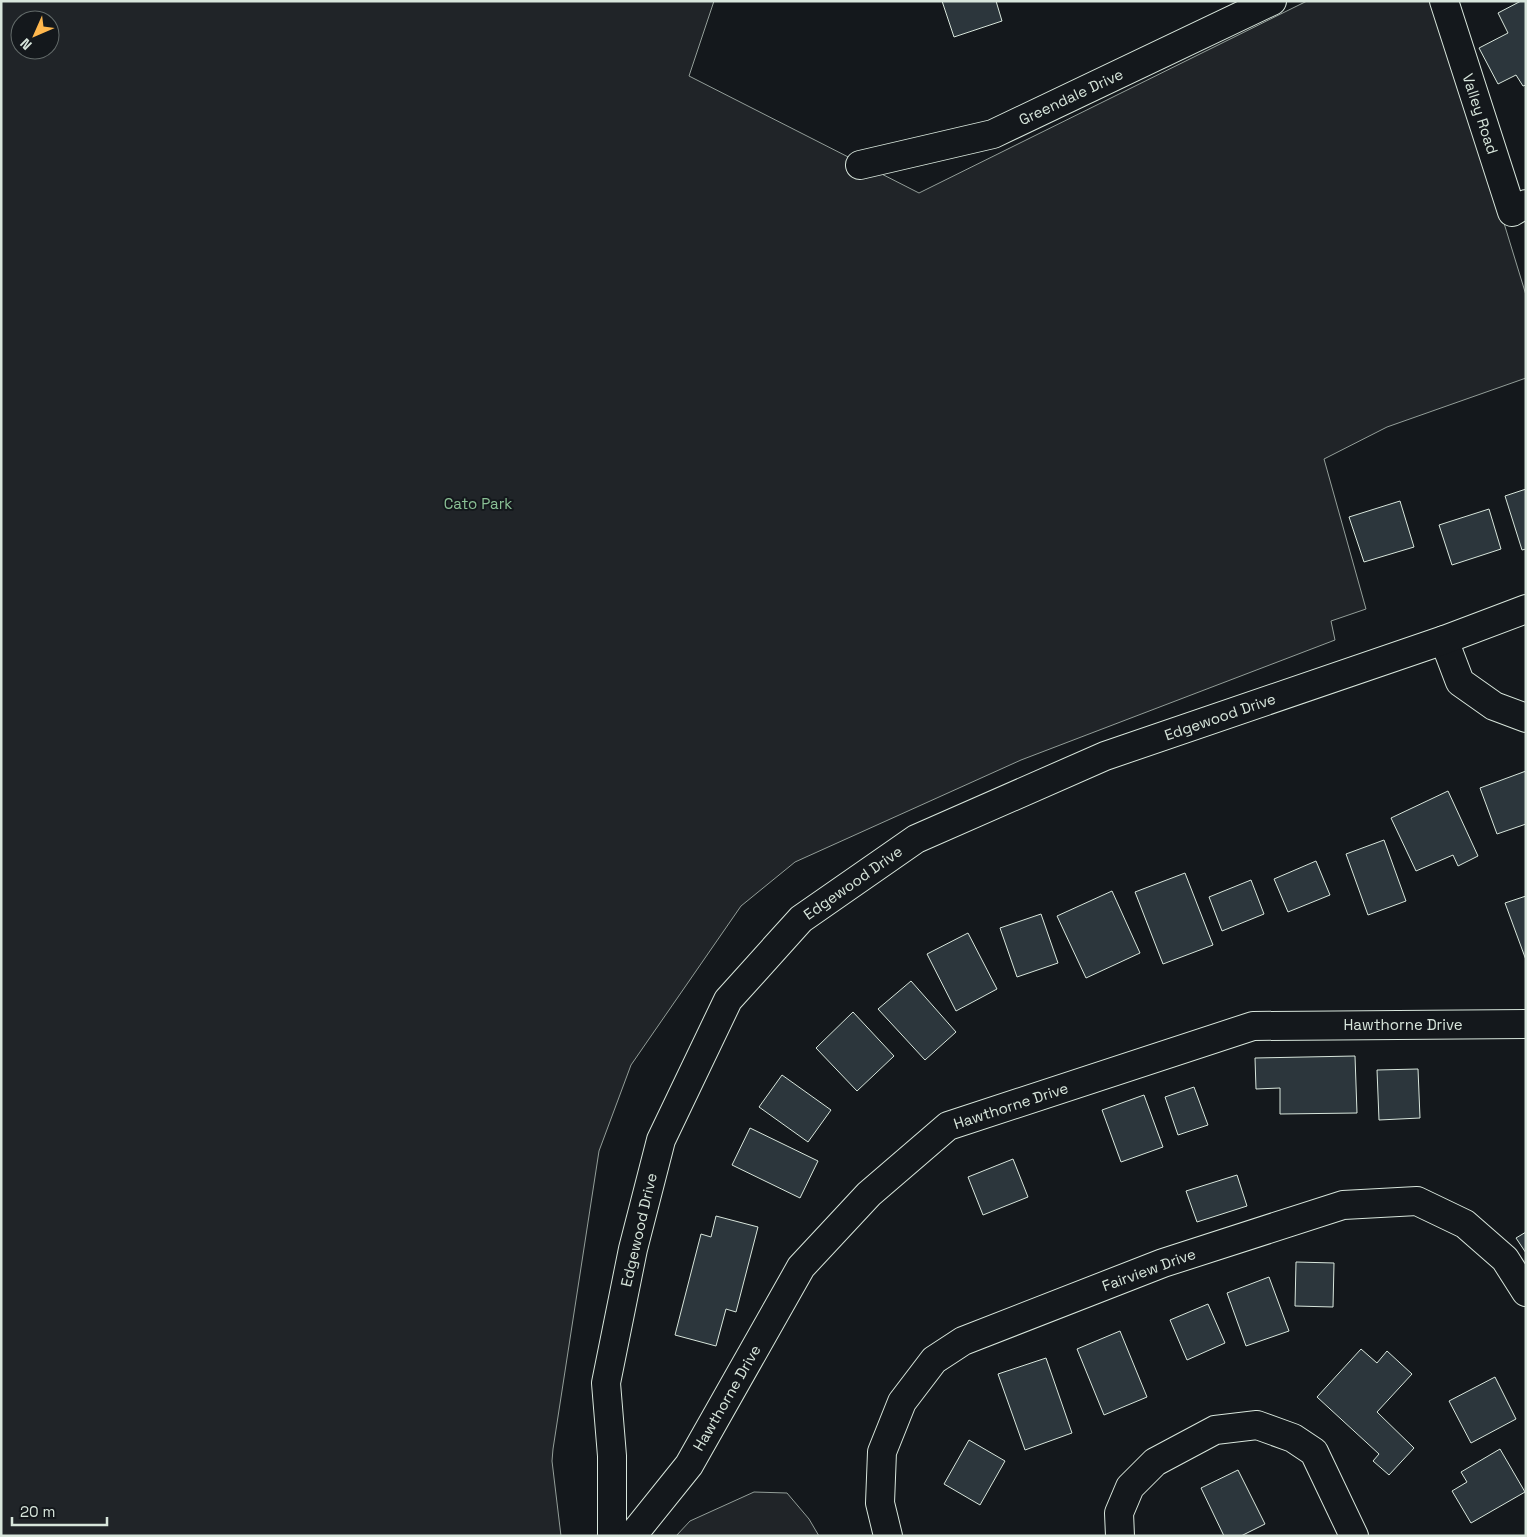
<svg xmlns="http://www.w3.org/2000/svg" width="1527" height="1537" viewBox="0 0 1527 1537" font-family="'Space Grotesk',sans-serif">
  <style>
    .green { fill: #202428; stroke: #939e99; fill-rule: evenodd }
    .building { fill: #2c363c; stroke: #d8e6dc }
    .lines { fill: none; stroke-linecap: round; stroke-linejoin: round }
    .minor-casing { stroke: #d8e6dc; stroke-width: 30 }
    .minor { stroke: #14181c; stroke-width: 28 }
    .labels { text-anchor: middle; stroke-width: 4; stroke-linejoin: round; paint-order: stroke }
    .street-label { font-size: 15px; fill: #d8e6dc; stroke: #14181c }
    .park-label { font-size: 15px; fill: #8ac095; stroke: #14181c }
  </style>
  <rect width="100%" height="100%" fill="#14181c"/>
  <g class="green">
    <path d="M1 1H714L689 76 919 193 1307 1H1436L1526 295V378L1387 427 1324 459 1366 609 1331 621 1335 640 1021 760 795 862 741 906 631 1065 599 1151 553 1449 552 1461 561 1536H1ZM20 20H50V50H20Z"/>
    <path d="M754 1492 787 1493 809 1519 819 1536H676L690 1521Z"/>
  </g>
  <g class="building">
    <path d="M942 1H996L1002 21 954 37Z"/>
    <path d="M1521 1H1526V85L1523 86 1516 75 1498 84 1479 48 1508 33 1498 13Z"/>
    <path d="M1526 489V549L1522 550 1505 496Z"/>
    <path d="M1400 501 1414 547 1364 562 1349 517Z"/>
    <path d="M1489 509 1501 549 1452 565 1439 525Z"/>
    <path d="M1526 771V824L1497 834 1480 788Z"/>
    <path d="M1448 791 1478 856 1458 866 1453 855 1416 871 1391 818Z"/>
    <path d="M1384 840 1406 901 1368 915 1346 854Z"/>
    <path d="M1316 861 1330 895 1288 912 1274 879Z"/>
    <path d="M1185 873 1213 945 1163 964 1135 892Z"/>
    <path d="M1251 880 1264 914 1222 931 1209 897Z"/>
    <path d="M1112 891 1140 953 1086 978 1057 916Z"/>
    <path d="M1526 896V960L1505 903Z"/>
    <path d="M1041 914 1058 963 1017 977 1000 928Z"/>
    <path d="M968 933 997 989 956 1011 927 954Z"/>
    <path d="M911 981 956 1032 925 1060 878 1009Z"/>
    <path d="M853 1012 894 1056 857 1091 816 1048Z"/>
    <path d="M1355 1056 1357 1113 1280 1114V1088L1256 1089 1255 1058Z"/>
    <path d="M1418 1069 1420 1118 1379 1120 1377 1070Z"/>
    <path d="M782 1075 831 1110 808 1142 759 1107Z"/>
    <path d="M1194 1087 1208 1125 1178 1135 1165 1097Z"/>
    <path d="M1144 1095 1163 1147 1121 1162 1102 1110Z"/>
    <path d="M750 1128 818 1161 800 1198 732 1165Z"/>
    <path d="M1013 1159 1028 1197 983 1215 968 1177Z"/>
    <path d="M1237 1175 1247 1206 1197 1222 1186 1191Z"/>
    <path d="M716 1216 758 1227 736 1312 726 1309 716 1346 675 1335 701 1234 711 1237Z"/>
    <path d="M1526 1232V1253L1516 1238Z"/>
    <path d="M1296 1262 1334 1263 1333 1307 1295 1306Z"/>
    <path d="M1269 1277 1289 1331 1246 1346 1227 1293Z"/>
    <path d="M1208 1304 1225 1343 1187 1360 1170 1320Z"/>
    <path d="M1120 1331 1147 1397 1104 1415 1077 1349Z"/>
    <path d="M1361 1349 1377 1363 1387 1351 1412 1374 1377 1412 1414 1448 1389 1475 1373 1461 1379 1454 1317 1397Z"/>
    <path d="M1046 1358 1072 1433 1025 1450 998 1374Z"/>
    <path d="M1495 1377 1516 1419 1471 1443 1449 1401Z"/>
    <path d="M969 1440 1005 1461 980 1505 944 1484Z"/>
    <path d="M1500 1449 1525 1492 1471 1523 1452 1491 1467 1482 1461 1472Z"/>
    <path d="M1238 1470 1265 1524 1241 1536H1224L1201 1488Z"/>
  </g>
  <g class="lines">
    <g class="minor-casing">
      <g id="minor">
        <path d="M1444 1 1512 212 1526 204"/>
        <path d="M860 165 993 134 1272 1"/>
        <path d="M1444 640 1460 682 1494 706 1526 718"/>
        <path d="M612 1536V1456L606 1383 633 1249 661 1140 728 1000 801 919 916 839 1105 756 1444 640 1526 609"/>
        <path d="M632 1536 689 1465 801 1267 869 1194 948 1126 1253 1026 1526 1024"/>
        <path d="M888 1536 880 1503 882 1452 902 1402 934 1360 963 1341 1163 1263 1343 1205 1417 1201 1465 1224 1505 1259 1526 1292"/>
        <path d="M1120 1536 1119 1513 1130 1487 1155 1462 1215 1430 1257 1425 1293 1438 1314 1452 1354 1536"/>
      </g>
    </g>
    <use href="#minor" class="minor"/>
  </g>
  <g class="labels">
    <g class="street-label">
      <text transform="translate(1071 97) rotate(-25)" y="5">Greendale Drive</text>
      <text transform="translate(1480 114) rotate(72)" y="5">Valley Road</text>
      <text transform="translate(1220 717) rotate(-19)" y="5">Edgewood Drive</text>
      <text transform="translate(853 883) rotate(-35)" y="5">Edgewood Drive</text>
      <text x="1403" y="1030">Hawthorne Drive</text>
      <text transform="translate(1011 1106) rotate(-18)" y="5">Hawthorne Drive</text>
      <text transform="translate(639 1230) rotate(-77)" y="5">Edgewood Drive</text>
      <text transform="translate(1149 1270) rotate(-20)" y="5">Fairview Drive</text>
      <text transform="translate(727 1398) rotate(-60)" y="5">Hawthorne Drive</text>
    </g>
    <g class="park-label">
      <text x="478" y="509">Cato Park</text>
    </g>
  </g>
  <rect width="1527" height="1537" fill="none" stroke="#d8e6dc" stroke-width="5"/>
  <g transform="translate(35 35) rotate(225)"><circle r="24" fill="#14181c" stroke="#626a69"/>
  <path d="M0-4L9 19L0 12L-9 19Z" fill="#ffb74d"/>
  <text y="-8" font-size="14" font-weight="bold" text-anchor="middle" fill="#d8e6dc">N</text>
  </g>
  <path d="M12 1517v8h95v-8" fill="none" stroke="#d8e6dc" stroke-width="2.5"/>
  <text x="20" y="1517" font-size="15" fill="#d8e6dc" stroke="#14181c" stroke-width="4" paint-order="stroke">20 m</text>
</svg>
